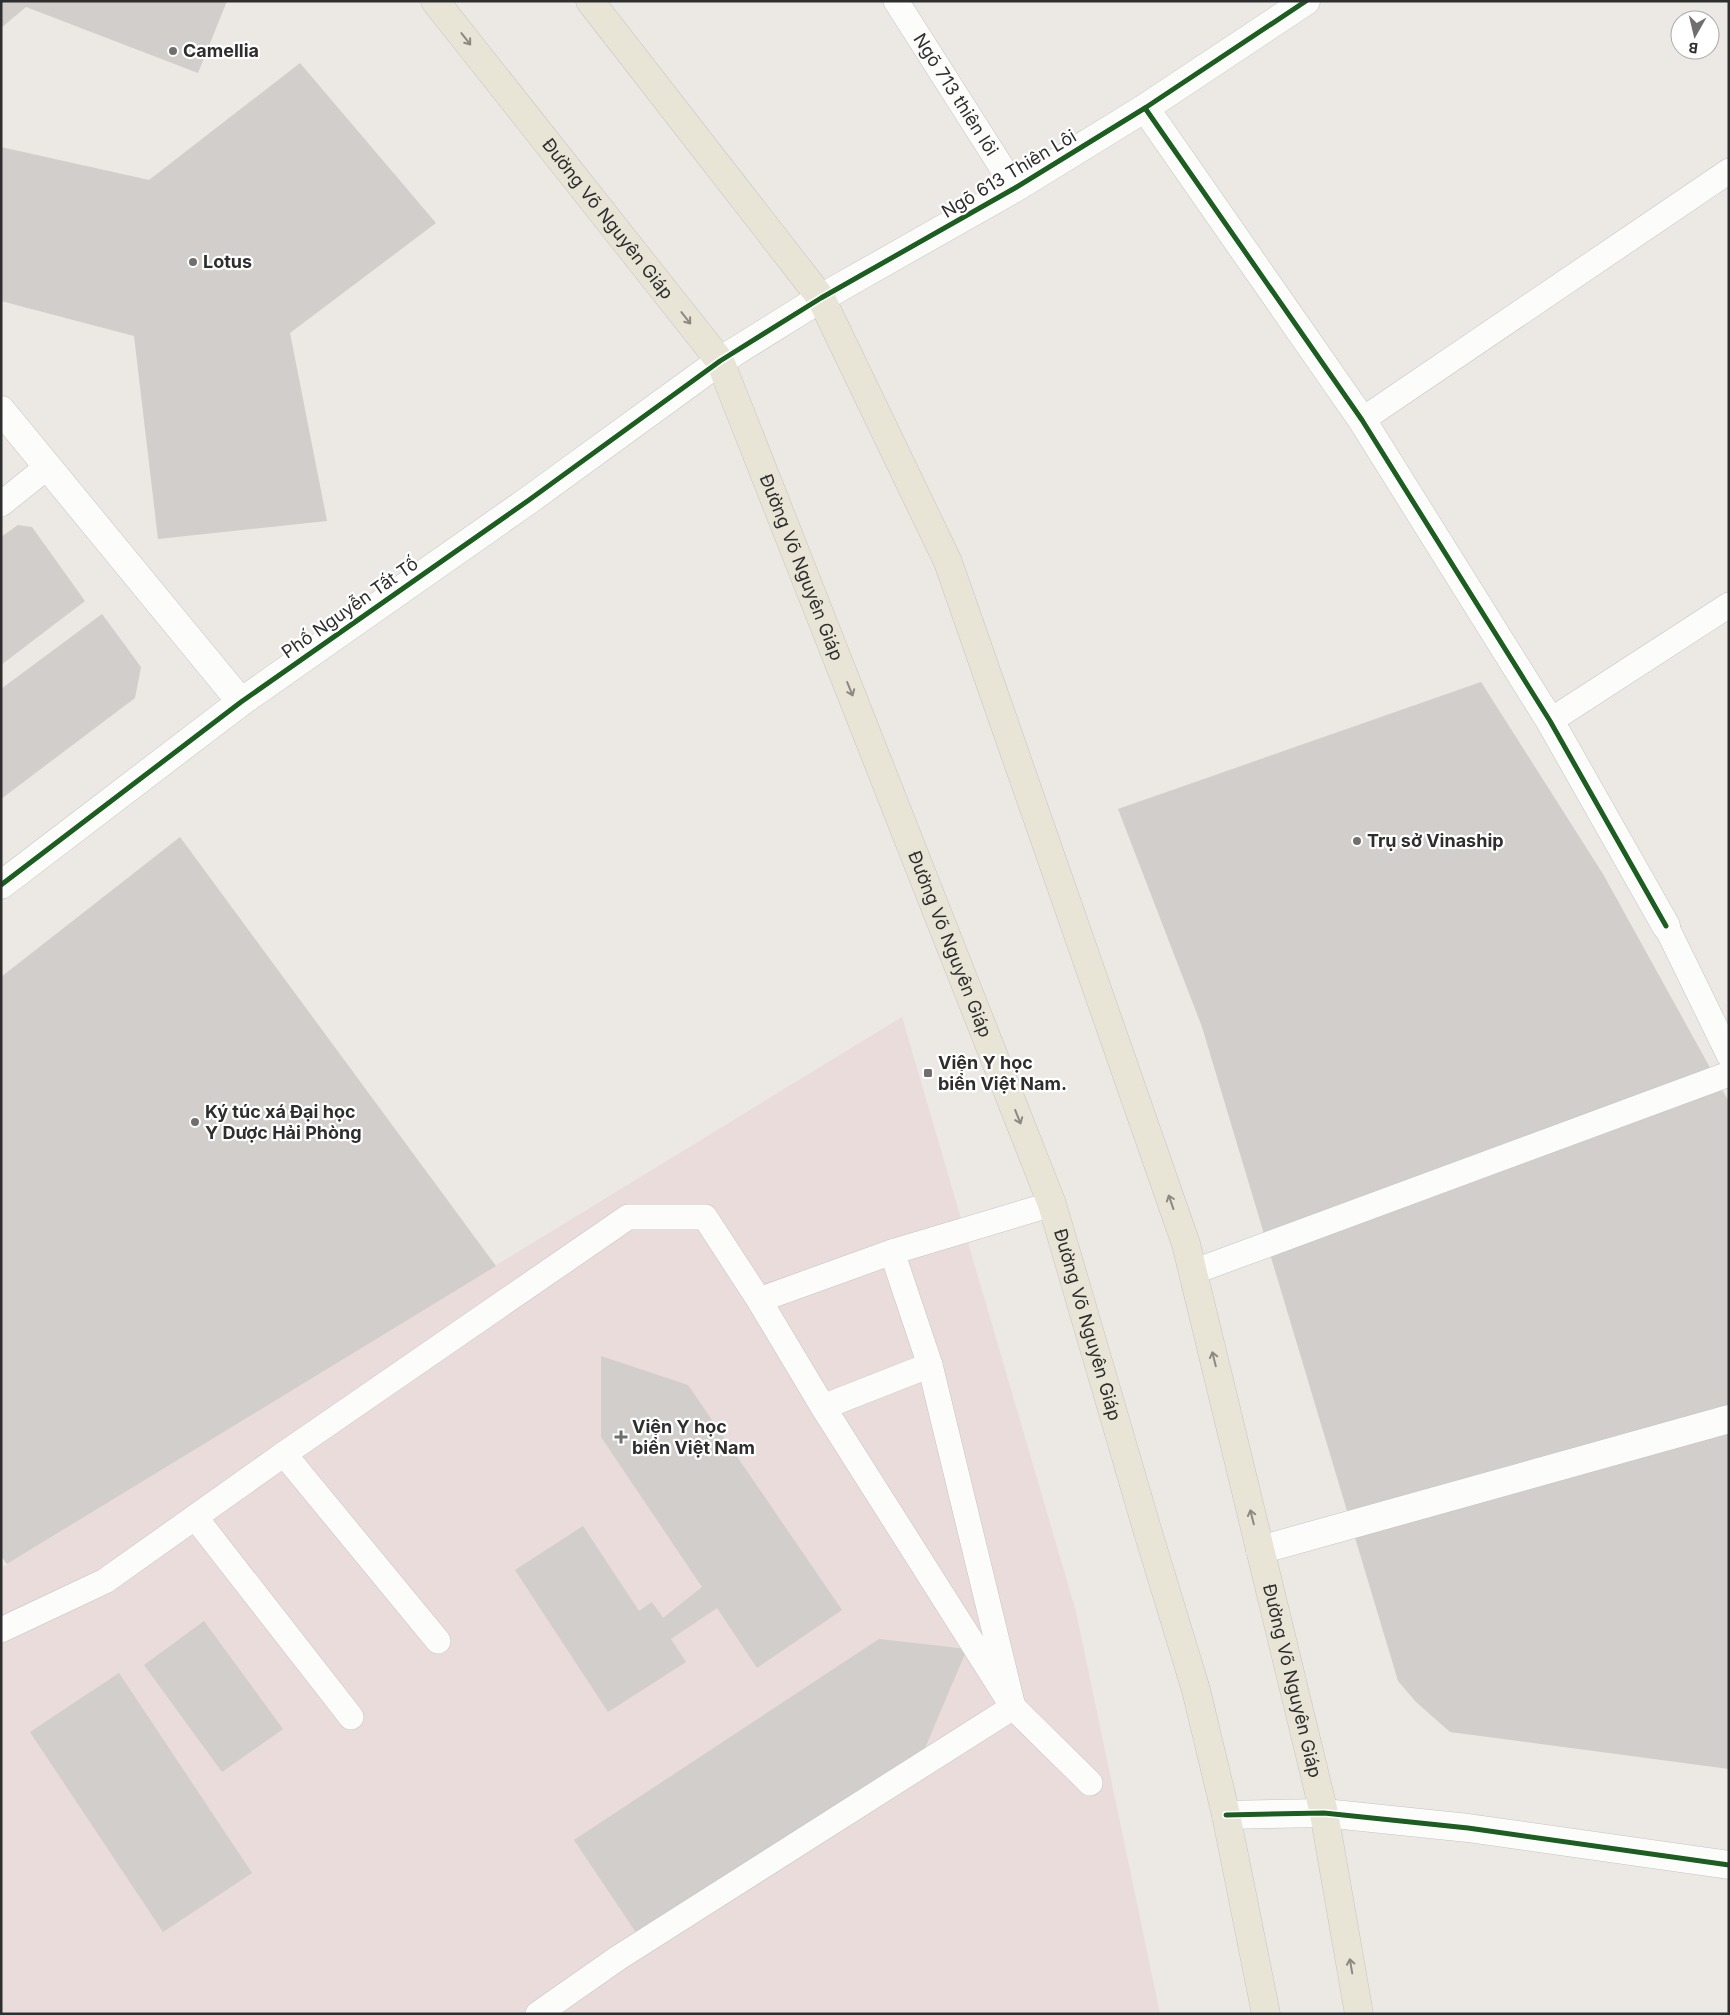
<svg xmlns="http://www.w3.org/2000/svg" width="1730" height="2015" viewBox="0 0 1730 2015" font-family="Inter,sans-serif">
  <style>
    .medical { fill: #e9dcdb }
    .building { fill: #d1cecb }
    .lines { fill: none; stroke-linecap: round; stroke-linejoin: round }
    .lane-casing { stroke: #c5c4c5; stroke-width: 26 }
    .street-casing { stroke: #c5c4c5; stroke-width: 29 }
    .secondary-casing { stroke: #c5c4c5; stroke-width: 29 }
    .primary-casing { stroke: #c6c5c4; stroke-width: 29 }
    .lane { stroke: #fcfcfb; stroke-width: 25 }
    .street { stroke: #fcfcfb; stroke-width: 28 }
    .secondary { stroke: #fcfcfb; stroke-width: 28 }
    .primary { stroke: #e8e4d6; stroke-width: 28 }
    .cycleway-casing { stroke: #fff; stroke-width: 8 }
    .cycleway { stroke: #1b5e20; stroke-width: 5 }
    .oneway { stroke: #8b8982 }
    .poi-dot { fill: #706f6e; stroke: #fff; stroke-width: 2 }
    .labels { text-anchor: middle; stroke-width: 4.5; stroke-linejoin: round; paint-order: stroke }
    .poi-label { font-size: 18px; font-weight: bold; fill: #2e2e2e; stroke: #fff; text-anchor: start }
    .street-label { font-size: 18px; fill: #2e2e2e; stroke: #fff }
  </style>
  <rect width="100%" height="100%" fill="#ece8e4"/>
  <path class="medical" d="M902 1017 1076 1612 1160 2014H1V1568Z"/>
  <g class="building">
    <path d="M1 1H227L198 73 26 7 1 28Z"/>
    <path d="M300 63 436 223 290 333 327 521 158 539 134 336 1 301V147L149 180Z"/>
    <path d="M18 525 32 527 85 601 1 665V537Z"/>
    <path d="M102 614 141 667 135 698 1 799V689Z"/>
    <path d="M1481 682 1603 874 1729 1102V1769L1450 1732 1416 1702 1398 1681 1202 1027 1118 809Z"/>
    <path d="M180 837 496 1266 7 1564 1 1556V977Z"/>
    <path d="M601 1356 688 1385 842 1610 757 1668 717 1608 671 1639 686 1662 608 1712 515 1570 583 1526 639 1611 652 1602 663 1618 702 1587 601 1437Z"/>
    <path d="M204 1621 283 1729 222 1772 144 1665Z"/>
    <path d="M879 1639 967 1649 925 1748 639 1937 574 1840Z"/>
    <path d="M119 1673 252 1873 163 1932 30 1732Z"/>
  </g>
  <g class="lines">
    <g class="lane-casing">
      <g id="lane">
        <path id="s1" d="M896 1 1015 188"/>
        <path d="M1362 420 1729 171"/>
        <path d="M1 504 47 467"/>
        <path d="M1550 721 1729 605"/>
        <path d="M1666 926 1729 1055"/>
        <path d="M1193 1272 1729 1074"/>
        <path d="M759 1300 823 1407 1013 1707 1090 1783"/>
        <path d="M823 1407 930 1365"/>
        <path d="M284 1454 438 1641"/>
        <path d="M195 1517 351 1717"/>
        <path d="M1 1630 105 1581 284 1454 628 1217H705L759 1300 892 1252 1052 1204"/>
        <path d="M538 2014 618 1958 1013 1707 930 1365 892 1252"/>
      </g>
    </g>
    <g class="street-casing">
      <g id="street">
        <path d="M1145 108 1362 420 1550 721 1666 926"/>
        <path d="M720 361 821 298 1015 188 1145 108 1306 1"/>
        <path d="M1 410 241 702"/>
        <path d="M1260 1550 1729 1419"/>
      </g>
    </g>
    <g class="secondary-casing">
      <g id="secondary">
        <path d="M1 885 241 702 529 500 720 361"/>
        <path d="M1226 1815 1324 1813 1468 1828 1729 1865"/>
      </g>
    </g>
    <g class="primary-casing">
      <g id="primary">
        <path id="s2" d="M435 1 720 361 1052 1204 1147 1529 1196 1690 1226 1815 1266 2014"/>
        <path id="s3" d="M590 1 821 298 948 562 1186 1244 1324 1813 1359 2014"/>
      </g>
    </g>
    <use href="#lane" class="lane"/>
    <use href="#street" class="street"/>
    <use href="#secondary" class="secondary"/>
    <use href="#primary" class="primary"/>
    <g class="cycleway-casing">
      <g id="cycleway">
        <path d="M1145 108 1362 420 1550 721 1666 926"/>
        <path d="M1 885 241 702 529 500 720 361 821 298 1015 188 1145 108 1306 1"/>
        <path d="M1226 1815 1324 1813 1468 1828 1729 1865"/>
      </g>
    </g>
    <use href="#cycleway" class="cycleway"/>
  </g>
  <defs><path id="oneway-shaft" d="M-6 0H5M1.5-3L5.5 0L1.5 3" fill="none" stroke-width="1.6" stroke-linecap="round" stroke-linejoin="round" transform="scale(1.25)"/></defs>
  <g class="oneway">
    <use href="#oneway-shaft" transform="translate(466 39) rotate(52)"/>
    <use href="#oneway-shaft" transform="translate(686 318) rotate(52)"/>
    <use href="#oneway-shaft" transform="translate(850 689) rotate(68)"/>
    <use href="#oneway-shaft" transform="translate(1018 1117) rotate(68)"/>
    <use href="#oneway-shaft" transform="translate(1171 1202) rotate(-109)"/>
    <use href="#oneway-shaft" transform="translate(1214 1359) rotate(-104)"/>
    <use href="#oneway-shaft" transform="translate(1252 1517) rotate(-104)"/>
    <use href="#oneway-shaft" transform="translate(1351 1966) rotate(-100)"/>
  </g>
  <g class="poi-dot">
    <circle cx="173" cy="51" r="5"/>
    <circle cx="193" cy="262" r="5"/>
    <circle cx="1357" cy="841" r="5"/>
    <rect x="923" y="1068" width="10" height="10" rx="2.5"/>
    <circle cx="195" cy="1122" r="5"/>
    <path d="M618.5 1429.5h5v5h5v5h-5v5h-5v-5h-5v-5h5z"/>
  </g>
  <g class="labels">
    <g class="poi-label">
      <text x="183" y="57">Camellia</text>
      <text x="203" y="268">Lotus</text>
      <text x="1367" y="847">Trụ sở Vinaship</text>
      <text x="938" y="1069">Viện Y học<tspan x="938" dy="21">biển Việt Nam.</tspan></text>
      <text x="205" y="1118">Ký túc xá Đại học<tspan x="205" dy="21">Y Dược Hải Phòng</tspan></text>
      <text x="632" y="1433">Viện Y học<tspan x="632" dy="21">biển Việt Nam</tspan></text>
    </g>
    <g class="street-label">
      <text dy="6" stroke="none"><textPath href="#s1" startOffset="111">Ngõ 713 thiên lôi</textPath></text>
      <text transform="translate(1009 174) rotate(-31)" y="6">Ngõ 613 Thiên Lôi</text>
      <text dy="6" stroke="none"><textPath href="#s2" startOffset="278">Đường Võ Nguyên Giáp</textPath></text>
      <text dy="6" stroke="none"><textPath href="#s2" startOffset="681">Đường Võ Nguyên Giáp</textPath></text>
      <text transform="translate(350 608) rotate(-35)" y="6">Phố Nguyễn Tất Tố</text>
      <text dy="6" stroke="none"><textPath href="#s2" startOffset="1086">Đường Võ Nguyên Giáp</textPath></text>
      <text dy="6" stroke="none"><textPath href="#s2" startOffset="1491">Đường Võ Nguyên Giáp</textPath></text>
      <text dy="6" stroke="none"><textPath href="#s3" startOffset="1841">Đường Võ Nguyên Giáp</textPath></text>
    </g>
  </g>
  <rect width="1730" height="2015" fill="none" stroke="#2e2e2e" stroke-width="5"/>
  <g transform="translate(1695 35) rotate(188)"><circle r="24" fill="#ffffff" stroke="#ababab"/>
  <path d="M0-4L9 19L0 12L-9 19Z" fill="#706f6e"/>
  <text y="-8" font-size="14" font-weight="bold" text-anchor="middle" fill="#2e2e2e">B</text>
  </g>
</svg>
